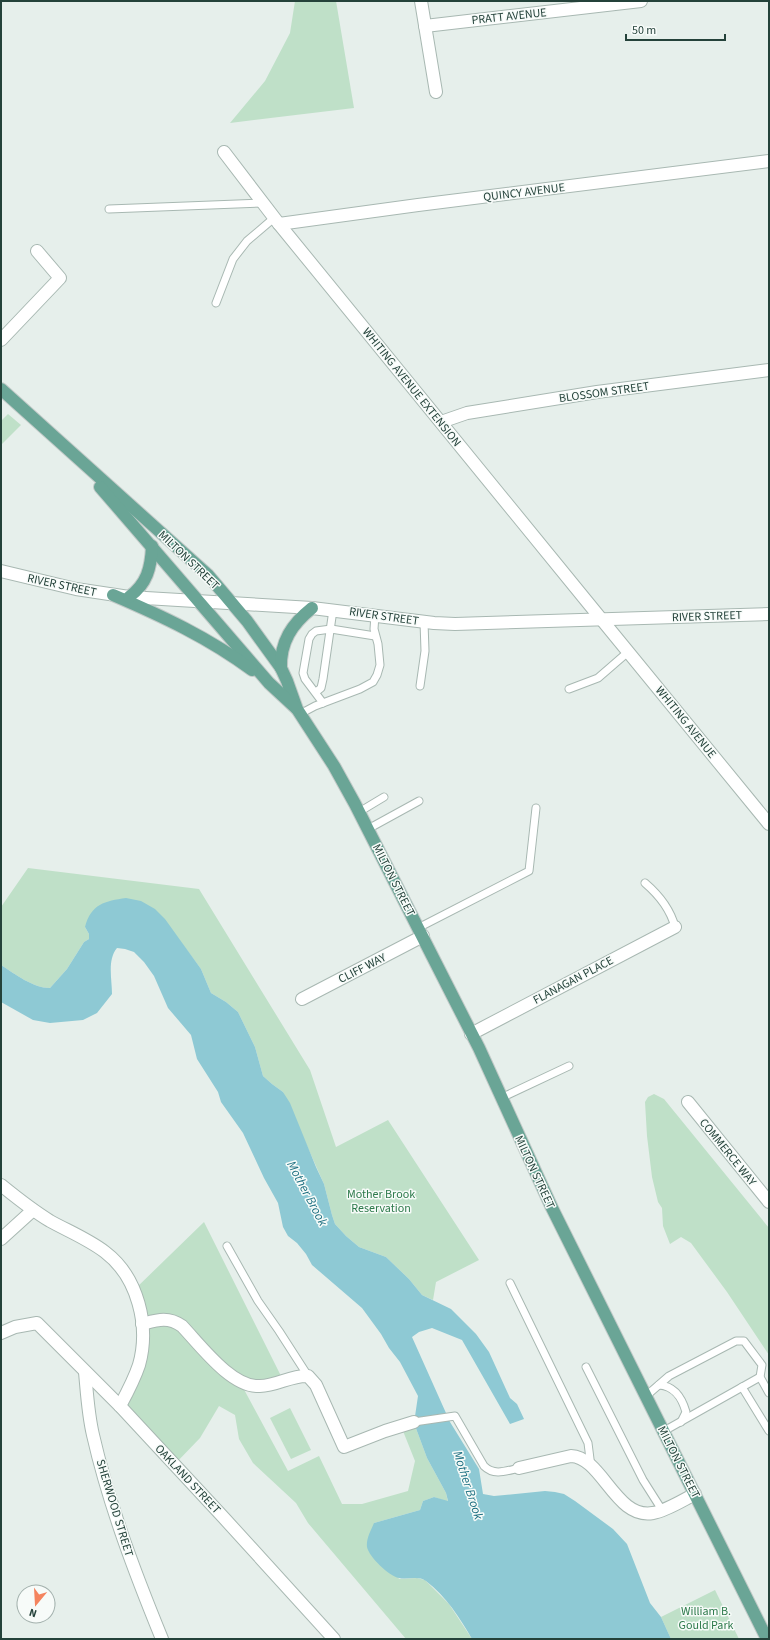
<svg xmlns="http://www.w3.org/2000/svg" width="770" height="1640" viewBox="0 0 770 1640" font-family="'Source Sans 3',sans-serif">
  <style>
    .green { fill: #bfe0c8 }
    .water { fill: #8ec9d4 }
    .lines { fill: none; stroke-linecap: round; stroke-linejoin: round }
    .service-casing { stroke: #a8b8b2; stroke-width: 9 }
    .minor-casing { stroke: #a8b8b2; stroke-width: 14 }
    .tertiary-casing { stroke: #a8b8b2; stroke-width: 14 }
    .primary-casing { stroke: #c2cac8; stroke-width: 14 }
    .service { stroke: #fff; stroke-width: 7 }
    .minor { stroke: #fff; stroke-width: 12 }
    .tertiary { stroke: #fff; stroke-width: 12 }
    .primary { stroke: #6aa596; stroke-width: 12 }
    .labels { text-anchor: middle; stroke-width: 3; stroke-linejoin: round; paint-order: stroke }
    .street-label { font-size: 12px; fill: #24423a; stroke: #f7fbf9 }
    .park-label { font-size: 12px; fill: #2d7a4b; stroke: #f7fbf9 }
    .water-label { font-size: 13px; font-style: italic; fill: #1c6f80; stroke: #f7fbf9 }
  </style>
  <rect width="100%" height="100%" fill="#e6efeb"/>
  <g class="green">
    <path d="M295 1H336L354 108 230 123 265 81 290 33Z"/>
    <path d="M8 414 21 425 1 445V421Z"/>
    <path d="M28 868 199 889 310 1070 336 1147 388 1120 479 1260 436 1282 433 1300 422 1295 409 1279 386 1257 359 1247 346 1236 335 1224 332 1215 324 1184 283 1092 272 1084 263 1076 255 1047 238 1012 226 1002 211 993 201 969 175 934 85 927 89 934V939L84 942 67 969 50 988C33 988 15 974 1 965V907Z"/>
    <path d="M654 1094 664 1099 769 1228V1355L727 1292 691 1243 681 1237 670 1244 663 1226 662 1208 658 1202 652 1177 647 1136 645 1102 648 1097Z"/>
    <path d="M204 1222 283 1380 240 1382 288 1471 319 1456 342 1504H362L408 1491 415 1461 401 1426 414 1423 427 1458 446 1493 448 1502 434 1497 423 1501 420 1510 374 1523 399 1579 417 1578 425 1580 449 1604 472 1639H406L308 1523 296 1503 253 1463 239 1439 235 1415 219 1406 200 1438 174 1465 120 1406 139 1364 134 1290Z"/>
    <path d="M290 1408 311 1450 291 1459 270 1418Z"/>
    <path d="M715 1590 739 1639H671L661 1617Z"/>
  </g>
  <path class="water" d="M126 898 141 901 155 909 165 919 201 969 211 993 226 1002 238 1012 255 1047 263 1076 272 1084 283 1092 290 1103 316 1167 324 1184 332 1215 335 1224 346 1236 359 1247 386 1257 409 1279 422 1295 451 1309 476 1334 489 1352 510 1398 517 1404 524 1419 510 1424 462 1340 432 1328 419 1332 412 1337 450 1422 479 1469 483 1494 494 1496 545 1491 555 1492 564 1494 575 1501 613 1529 627 1544 650 1603 661 1617 671 1639H472C460 1618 446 1596 426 1581 418 1575 408 1580 399 1578 389 1576 369 1557 367 1547 366 1539 371 1530 374 1523L420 1510 423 1501 434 1497 448 1501 446 1493 427 1458 414 1423 418 1396 400 1362 389 1348 381 1334 362 1308 312 1265 306 1254 297 1243 288 1236 283 1227 278 1203 264 1178 243 1133 221 1102 218 1092 197 1059 191 1035 168 1008 154 976 144 962 134 952 125 949 117 948C107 960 112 979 112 994L97 1013 83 1020 50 1023 33 1020 1 1002V965C15 974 33 988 50 988L67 969 84 942 89 939V934L85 927C91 904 105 901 126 898Z"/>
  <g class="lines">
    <g class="service-casing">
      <g id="service">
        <path d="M109 209 262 203"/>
        <path d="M216 303 233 259 247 241 274 218"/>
        <path d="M420 686 425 651 424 622"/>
        <path d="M569 689 598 678 628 652"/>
        <path d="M316 692 321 688 323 679 333 610"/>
        <path d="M323 703 305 679 303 673 309 639 312 634 316 631 331 629 375 636"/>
        <path d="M300 714 315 706 360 689 373 682 377 675 380 665 378 644 374 629 375 615"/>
        <path d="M359 812 384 797"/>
        <path d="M368 829 419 801"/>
        <path d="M645 883C659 895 670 908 675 927"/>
        <path d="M418 928 529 871 536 808"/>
        <path d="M501 1098 569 1066"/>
        <path d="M227 1246 258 1301 279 1331 308 1376"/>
        <path d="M510 1283 588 1443 591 1467"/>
        <path d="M586 1367 643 1480 662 1510"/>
        <path d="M659 1385C675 1386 682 1398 686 1412L681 1422"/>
        <path d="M742 1387 769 1431"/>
        <path d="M646 1396 669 1376 736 1341H744L762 1365 760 1377 769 1393"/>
        <path d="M414 1422 455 1416 484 1466C494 1476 506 1471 519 1468"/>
        <path d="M664 1431 760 1377"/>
      </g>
    </g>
    <g class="minor-casing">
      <g id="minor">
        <path d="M421 1 436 92"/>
        <path d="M425 26 641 1"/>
        <path d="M224 152 279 224 602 620"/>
        <path d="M279 224 418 205 769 161"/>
        <path d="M1 340 60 278 37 251"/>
        <path d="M441 422 467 413 597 392 769 370"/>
        <path d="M302 999 423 936"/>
        <path d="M471 1034 675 927"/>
        <path d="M688 1102 769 1202"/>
        <path d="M1 1185C17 1198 32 1210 50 1221 68 1231 88 1239 105 1252 138 1277 150 1326 139 1365 134 1380 127 1393 120 1406"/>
        <path d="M1 1239 33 1210"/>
        <path d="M142 1324C157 1320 168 1316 182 1326 201 1346 232 1388 260 1386 277 1386 291 1375 308 1376L316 1385 344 1447 385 1431 414 1422"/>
        <path d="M1 1333 15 1327 37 1323 120 1406 224 1518 334 1639"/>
        <path d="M85 1372C87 1393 88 1414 93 1435 109 1505 135 1573 162 1639"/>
        <path d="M519 1468 571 1456C602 1457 616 1520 653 1513 666 1511 683 1500 695 1494"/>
      </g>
    </g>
    <g class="tertiary-casing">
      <g id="tertiary">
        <path d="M1 571 76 589 129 597 312 608 434 623 455 624 769 614"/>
        <path d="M602 620 769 824"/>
      </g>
    </g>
    <g class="primary-casing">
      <g id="primary">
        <path d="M1 389 208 575 247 621 281 668 287 681 297 709 334 766 355 804 450 991 479 1048 552 1208 767 1639"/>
        <path d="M100 487 269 683 296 708"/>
        <path d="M113 595C162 616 209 638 252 670"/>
        <path d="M129 597C147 584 151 568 152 546"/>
        <path d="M281 668C280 642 292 624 312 608"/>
      </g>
    </g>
    <use href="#service" class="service"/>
    <use href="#minor" class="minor"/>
    <use href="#tertiary" class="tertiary"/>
    <use href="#primary" class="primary"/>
  </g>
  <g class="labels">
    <g class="street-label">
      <text transform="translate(509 16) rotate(-6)" y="4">PRATT AVENUE</text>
      <text transform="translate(524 192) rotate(-7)" y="4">QUINCY AVENUE</text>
      <text transform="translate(412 387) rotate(51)" y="4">WHITING AVENUE EXTENSION</text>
      <text transform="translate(604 392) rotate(-8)" y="4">BLOSSOM STREET</text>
      <text transform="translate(189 560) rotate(44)" y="4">MILTON STREET</text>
      <text transform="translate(62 585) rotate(12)" y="4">RIVER STREET</text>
      <text transform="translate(384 616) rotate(8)" y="4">RIVER STREET</text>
      <text transform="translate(707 616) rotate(-2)" y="4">RIVER STREET</text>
      <text transform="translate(686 722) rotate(51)" y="4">WHITING AVENUE</text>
      <text transform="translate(394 880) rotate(63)" y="4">MILTON STREET</text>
      <text transform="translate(362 968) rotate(-27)" y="4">CLIFF WAY</text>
      <text transform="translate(573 980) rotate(-28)" y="4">FLANAGAN PLACE</text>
      <text transform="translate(728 1152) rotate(51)" y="4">COMMERCE WAY</text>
      <text transform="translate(535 1172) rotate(65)" y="4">MILTON STREET</text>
      <text transform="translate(679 1462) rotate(63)" y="4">MILTON STREET</text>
      <text transform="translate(188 1479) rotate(47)" y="4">OAKLAND STREET</text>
      <text transform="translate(115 1508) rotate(73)" y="4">SHERWOOD STREET</text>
    </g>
    <g class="park-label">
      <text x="381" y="1198">Mother Brook<tspan x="381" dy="14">Reservation</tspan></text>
      <text x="706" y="1615">William B.<tspan x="706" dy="14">Gould Park</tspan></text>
    </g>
    <g class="water-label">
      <text transform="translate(308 1193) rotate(62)" y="5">Mother Brook</text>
      <text transform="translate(469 1485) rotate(72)" y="5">Mother Brook</text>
    </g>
  </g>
  <rect width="770" height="1640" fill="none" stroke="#24423a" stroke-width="4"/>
  <g transform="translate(36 1604) rotate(198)"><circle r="19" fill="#f7fbf9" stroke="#a3b1ad"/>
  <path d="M0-3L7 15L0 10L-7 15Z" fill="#f4845f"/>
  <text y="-6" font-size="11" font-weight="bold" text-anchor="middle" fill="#24423a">N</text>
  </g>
  <path d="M626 34v6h99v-6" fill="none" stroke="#24423a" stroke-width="2"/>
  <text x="632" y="34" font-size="12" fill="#24423a" stroke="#f7fbf9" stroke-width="3" paint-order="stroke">50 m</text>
</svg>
